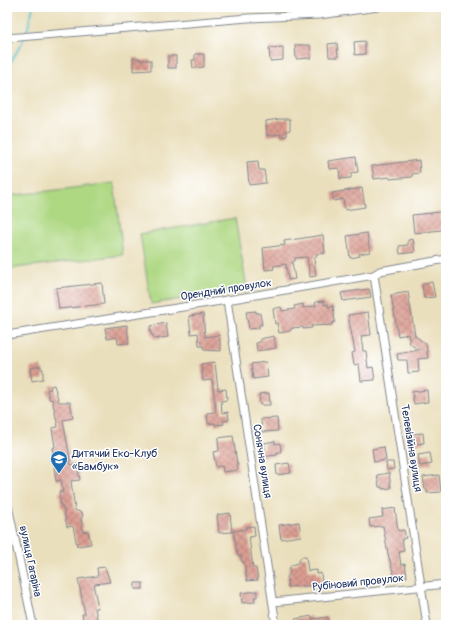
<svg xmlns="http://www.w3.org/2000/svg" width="453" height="632" viewBox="0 0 453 632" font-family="Pangolin,sans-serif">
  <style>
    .pitch { fill: #afd883; stroke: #658470 }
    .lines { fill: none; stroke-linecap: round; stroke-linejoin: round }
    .stream { stroke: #59c1d5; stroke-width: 2 }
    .building { fill: url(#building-cross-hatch) }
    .minor-casing { stroke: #82878d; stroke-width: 9 }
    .minor { stroke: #fff; stroke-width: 7 }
    .labels { text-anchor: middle; stroke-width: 3; stroke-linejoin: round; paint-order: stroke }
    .street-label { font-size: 11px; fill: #1b2f5e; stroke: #fff }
    .poi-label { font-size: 11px; fill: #1b2f5e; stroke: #fff; text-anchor: start }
  </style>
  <defs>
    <pattern id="building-cross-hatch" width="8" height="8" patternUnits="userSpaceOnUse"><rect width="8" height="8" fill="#db9d91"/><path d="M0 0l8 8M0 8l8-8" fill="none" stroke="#b1807a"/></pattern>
  </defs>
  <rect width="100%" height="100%" fill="#fff"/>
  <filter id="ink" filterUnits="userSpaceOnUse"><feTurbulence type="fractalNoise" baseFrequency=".025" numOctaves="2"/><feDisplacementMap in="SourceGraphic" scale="8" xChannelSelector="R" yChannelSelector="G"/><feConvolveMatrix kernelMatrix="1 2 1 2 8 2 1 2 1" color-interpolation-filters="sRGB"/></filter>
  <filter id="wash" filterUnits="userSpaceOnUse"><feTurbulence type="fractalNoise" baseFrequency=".012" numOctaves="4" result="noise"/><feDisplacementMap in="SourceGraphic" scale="16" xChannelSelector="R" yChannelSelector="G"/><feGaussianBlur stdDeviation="0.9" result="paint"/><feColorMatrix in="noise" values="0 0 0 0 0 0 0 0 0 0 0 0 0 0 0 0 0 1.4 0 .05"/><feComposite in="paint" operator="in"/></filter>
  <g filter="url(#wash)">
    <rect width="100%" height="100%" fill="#eadfbc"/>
    <g class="pitch">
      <path d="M114 183 123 255 7 269V196Z"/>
      <path d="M235 218 247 288 151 304 140 234Z"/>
    </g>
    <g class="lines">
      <g class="stream">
        <path d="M26 35 33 7"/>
        <path d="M7 69 24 39"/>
      </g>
    </g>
    <g id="blocks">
      <g class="building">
        <path d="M365 41V54L355 55 354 42Z"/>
        <path d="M337 43 338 57H329L328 44Z"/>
        <path d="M295 45H310L311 58 296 59Z"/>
        <path d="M283 47V60L270 61 269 48Z"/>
        <path d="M195 54H204V67L193 68 192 60H195Z"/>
        <rect x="168" y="56" width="8" height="12"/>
        <path d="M133 58H139V60H151V70L133 71Z"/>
        <path d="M280 119H290V130L287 131V136L281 137V134L267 136 266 121Z"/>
        <path d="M356 157 358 172 351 173V178L340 179 339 168 329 169 328 161Z"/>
        <path d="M419 160 420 173 412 174V177L390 179 389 177 374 179 372 166Z"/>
        <path d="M258 161 259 170H264L266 183 249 185 247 162Z"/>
        <path d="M362 188 365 207 345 210 343 199 334 201 332 193Z"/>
        <path d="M440 212 442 230 414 233 412 215Z"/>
        <path d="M367 233 370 252 359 254 360 256 350 258 347 236Z"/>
        <path d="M323 235 325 253 316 254V258H314L316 276 310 277 307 257 295 258V261L292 262 295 279 288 280 286 264 273 266 274 269 265 270 263 248 285 245 284 241Z"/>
        <path d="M413 239 415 252 400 254 399 246 408 245V240Z"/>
        <path d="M432 282 435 297 424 298 422 284Z"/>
        <path d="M102 283 104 304 59 309 56 288Z"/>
        <path d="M369 289 371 297 343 301 341 293Z"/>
        <path d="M408 292 415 336 426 344 428 358 418 359 419 372 408 373 407 360H398L397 354 419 350 410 344 408 334 398 336 391 295Z"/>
        <path d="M324 301V305L328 304V307L333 306 335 322 332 323V325L311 326 312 328 303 329V327L292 328 290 331 279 333 277 323 275 324 273 309 281 307 282 311 295 309 294 306 303 304V308L316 306 315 302Z"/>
        <path d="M256 311V313H260L262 325H259V328L249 329 246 312Z"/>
        <path d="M368 312 371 335 361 336 363 351H366L368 368 373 367 375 380 361 381 359 364 354 365 352 353 355 352 348 315Z"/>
        <path d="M203 314 205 337 219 335 221 351 204 350 203 346H199L198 333 191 334 189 316Z"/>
        <path d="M166 323 168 337 154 339 153 335H151L150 326Z"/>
        <path d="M127 325 129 343 118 344 117 337 107 339 105 328Z"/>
        <path d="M274 336 276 348 257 351 256 343 260 342V339Z"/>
        <path d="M215 362 218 390 226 389 227 400 221 401 222 413 228 412 229 420 223 421 224 424 215 425V423L208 424 207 413 215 412 216 410 212 380 203 381 201 364Z"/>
        <path d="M266 362 268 377 253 379 251 364Z"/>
        <path d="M41 366V369H43V379L32 381 30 368Z"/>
        <path d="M54 385 59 402H70L73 418 63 420 71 465 77 464 80 480 71 481 75 510 82 513 83 516 81 518 83 532 88 531 91 544 77 546 73 526 67 527 63 507H61L59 492H63L61 480 56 481 54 467H57L52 448 55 447 52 428 58 427 52 399 50 400 47 390 51 389 50 386Z"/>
        <path d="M427 390 428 402 414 404 412 392Z"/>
        <path d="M269 393 270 405H260L259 394Z"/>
        <path d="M277 418 278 431 262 432 261 419Z"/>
        <path d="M423 433 424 443 413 444 412 434Z"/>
        <path d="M233 436 238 470 223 472 222 466 216 467 213 452 219 451 218 438Z"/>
        <path d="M275 441V444L280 443 281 452H277V455L261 457 260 449H265L264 443Z"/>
        <path d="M384 447 386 460 374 462 372 449Z"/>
        <path d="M430 453 432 464 420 466 418 455Z"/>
        <path d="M386 462H393L394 469 387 470Z"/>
        <path d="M289 463 291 473 277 475 276 465Z"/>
        <path d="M389 473 391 488 382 489V487H379L377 475Z"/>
        <path d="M439 475 441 492 427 493V489H425L423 477Z"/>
        <path d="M395 508 398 531 404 530 406 538 402 539 404 551 399 552 401 565 405 564 407 577 395 579 388 554 383 526 370 527 369 519 383 517 382 510Z"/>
        <path d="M230 513 232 532 219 533 217 515Z"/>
        <path d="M299 522 301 536 281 539 279 525Z"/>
        <path d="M254 526 255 536 249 537 253 568H256L258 580 247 581 244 562H242L241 556H238L233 531 246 529V527Z"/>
        <path d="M301 557H306L308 571 317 570V574L321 573 322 585 288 587 287 577 290 573 289 568 292 565 298 563Z"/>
        <path d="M105 567 110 582 95 584 94 588 98 608H95L98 625H84L82 614H85L78 579 98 576 97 568Z"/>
        <rect x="135" y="583" width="8" height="6"/>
        <path d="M257 591V597H254L255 602 242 603 241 593Z"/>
        <path d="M312 616V619L328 617 329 625H296L295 619Z"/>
      </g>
    </g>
  </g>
  <g filter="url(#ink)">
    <use href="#blocks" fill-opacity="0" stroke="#82878d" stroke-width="1"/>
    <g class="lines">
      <g class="minor-casing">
        <g id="minor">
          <path d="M7 38 248 18 319 15 378 7"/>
          <path d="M374 275 427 625"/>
          <path d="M227 300 276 625"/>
          <path d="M7 335 227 300 374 275 380 271 446 259"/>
          <path d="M7 501 33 625"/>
          <path d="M273 602 446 584"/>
        </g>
      </g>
      <use href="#minor" class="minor"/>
    </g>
  </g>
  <defs>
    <g id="school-pin" transform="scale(0.9)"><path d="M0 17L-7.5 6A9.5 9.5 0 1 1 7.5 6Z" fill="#1f6fb2" stroke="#fff"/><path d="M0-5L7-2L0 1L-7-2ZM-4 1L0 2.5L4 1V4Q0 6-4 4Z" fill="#fff"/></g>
  </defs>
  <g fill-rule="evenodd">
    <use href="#school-pin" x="59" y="459"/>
  </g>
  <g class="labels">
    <g class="street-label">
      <text transform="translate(226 289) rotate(-9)" y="4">Орендний провулок</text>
      <text transform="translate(412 448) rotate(81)" y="4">Телевізійна вулиця</text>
      <text transform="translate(263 461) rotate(81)" y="4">Сонячна вулиця</text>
      <text transform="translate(31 561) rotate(78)" y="4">вулиця Гагаріна</text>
      <text transform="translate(358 582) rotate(-6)" y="4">Рубіновий провулок</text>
    </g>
    <g class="poi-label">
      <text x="72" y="457">Дитячий Еко-Клуб<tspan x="72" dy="13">«Бамбук»</tspan></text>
    </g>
  </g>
  <rect width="453" height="632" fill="none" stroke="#fff" stroke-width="24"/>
</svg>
